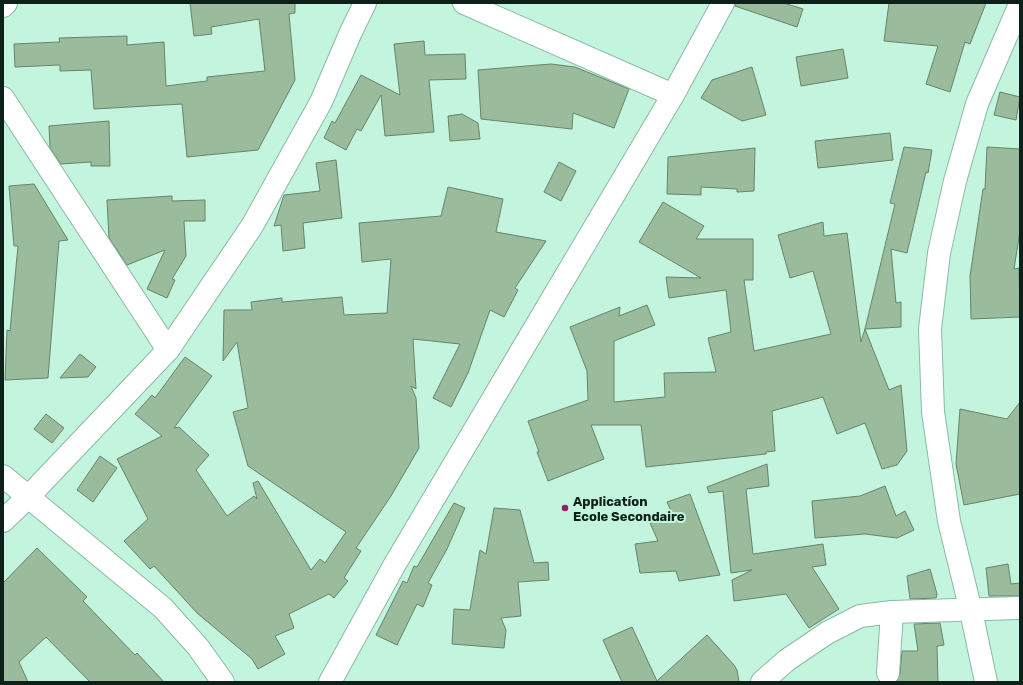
<svg xmlns="http://www.w3.org/2000/svg" width="1023" height="685" viewBox="0 0 1023 685" font-family="Rubik,sans-serif">
  <style>
    .building { fill: #9abc9c; stroke: #658567 }
    .lines { fill: none; stroke-linecap: round; stroke-linejoin: round }
    .minor-casing { stroke: #8abaa5; stroke-width: 24 }
    .major-casing { stroke: #8abaa5; stroke-width: 24 }
    .minor { stroke: #fff; stroke-width: 22 }
    .major { stroke: #fff; stroke-width: 22 }
    .poi-dot { fill: #9a196f; stroke: #c3f4de; stroke-width: 1.5 }
    .labels { text-anchor: middle; stroke-width: 4; stroke-linejoin: round; paint-order: stroke }
    .poi-label { font-size: 13px; font-weight: bold; fill: #0d2019; stroke: #c3f4de; text-anchor: start }
  </style>
  <rect width="100%" height="100%" fill="#c3f4de"/>
  <g class="building">
    <path d="M190 3H295V13L289 14 295 80 258 150 187 157 182 104 94 109 91 70 60 71V65L15 67 14 44 60 42 59 38 127 36V45L164 42 166 86 207 81V77L265 71 259 19 211 27 212 34 194 36Z"/>
    <path d="M735 3H784L803 9 797 27 735 6Z"/>
    <path d="M889 3H986L970 44 965 42 950 92 926 84 938 46 884 41Z"/>
    <path d="M424 41 425 55 465 54 466 79 429 80 434 132 385 136 381 95 361 131 357 129 346 150 324 138 332 121 335 123 361 75 400 95 394 44Z"/>
    <path d="M843 49 848 78 801 86 796 57Z"/>
    <path d="M551 64 575 67 629 89 614 128 573 113 572 129 481 119 478 70Z"/>
    <path d="M752 67 766 115 742 121 701 98 712 80Z"/>
    <path d="M1000 92 1020 97 1016 120 994 115Z"/>
    <path d="M462 114 478 123 480 139 450 141 448 116Z"/>
    <path d="M109 121 110 166H91V162L61 164 50 148 49 126Z"/>
    <path d="M890 133 893 160 818 168 815 141Z"/>
    <path d="M904 147 932 150 928 173 926 172 907 253 891 249 896 303 901 302V327L865 329 895 204 890 203Z"/>
    <path d="M987 147 1020 149V231L1014 269 1019 268 1020 317 971 319 970 276 983 189H985Z"/>
    <path d="M755 148 754 191 737 192V189L701 187V195L667 194 668 157Z"/>
    <path d="M336 160 342 218 303 223 305 248 283 251 281 225 274 226 284 195 320 191 316 163Z"/>
    <path d="M559 162 576 171 561 201 544 192Z"/>
    <path d="M34 184 68 240 59 241 48 378 5 380 7 330 10 331 18 246H14L9 186Z"/>
    <path d="M448 187 503 199 496 232 546 241 515 288 518 290 504 317 490 310 468 373 451 407 433 398 460 344 413 339 416 389 411 386 416 398 419 448 391 496 356 548 361 551 344 578 348 581 334 598 329 594 289 614 294 628 275 636 285 654 258 669 252 659 197 613 154 566 150 569 124 541 148 519 117 459 162 436 135 414 152 395 155 398 185 357 212 376 174 428 179 427 209 455 196 470 227 516 254 496 257 499 253 483 258 481 311 570 320 559 325 563 346 532 248 466 233 412 248 408 237 342 223 361 224 310H252L251 302 282 298V302L342 297 344 315 387 313 391 259 362 262 359 223 441 216Z"/>
    <path d="M172 196V201L205 200V221H184L186 256 172 279 175 280 167 298 147 289 165 250 127 265 109 238 107 200Z"/>
    <path d="M663 202 704 226 696 239H753V280H744L754 351 831 334 813 271 790 278 778 235 823 222 824 236 847 233 861 342 865 329 889 390 901 385 907 451 897 465 882 469 865 423 837 434 823 397 772 411 775 451 766 452V454L646 467 641 425H591L604 459 548 481 537 452H539L528 421 588 400 587 371 570 327 620 307 619 316 647 305 655 325 614 341V402L665 397 664 373 716 372 708 338 731 332 726 290 669 298 666 277 701 278 639 242Z"/>
    <path d="M80 354 96 367 88 377 60 378Z"/>
    <path d="M1020 402V494L964 505 956 464 960 409 1007 419Z"/>
    <path d="M46 414 64 428 52 443 34 429Z"/>
    <path d="M100 456 117 468 93 502 77 490Z"/>
    <path d="M767 464 769 486 746 489 753 554 823 544 826 565 812 567 839 609 809 628 786 594 734 601 732 580 752 570 731 573 723 491 709 493 707 487Z"/>
    <path d="M885 486 896 516 905 511 914 530 897 538 865 534 815 538 812 501 860 496Z"/>
    <path d="M690 494 720 575 679 581 676 571 640 573 635 544 658 541 650 523 672 513 667 502Z"/>
    <path d="M454 503 465 508 447 549 428 583 432 585 423 607 417 604 397 645 376 635 403 581 407 583 414 566 417 567Z"/>
    <path d="M494 508 520 510 534 563 548 562 549 580 518 582 521 616 501 618 506 630 504 648 452 644 454 609 470 610 480 550 486 554Z"/>
    <path d="M37 548 87 597 83 601 135 655 137 653 164 682H90L46 637 19 662 28 682H3V583Z"/>
    <path d="M1008 564 1011 584 1020 583V596H989L986 568Z"/>
    <path d="M930 569 937 594 936 598 910 599 907 576Z"/>
    <path d="M940 623 944 645 937 646 938 682H896L900 674 902 651H918L914 624Z"/>
    <path d="M632 627 657 681 707 635 734 665 737 670 739 682H622L603 640Z"/>
  </g>
  <g class="lines">
    <g class="minor-casing">
      <g id="minor">
        <path d="M464 3 673 95"/>
        <path d="M3 6 6 3"/>
        <path d="M3 98 168 350"/>
        <path d="M3 476 163 608 198 647 223 682"/>
        <path d="M3 521 29 496 168 350 252 226 321 102 350 34 365 3"/>
        <path d="M888 673 892 612"/>
        <path d="M762 682 787 660 827 633 860 616 892 612 1020 608"/>
        <path d="M986 682 971 611 949 521 933 412 930 329 939 253 955 181 977 104 1020 4"/>
      </g>
    </g>
    <g class="major-casing">
      <path id="major" d="M330 682 395 564 673 95 723 3"/>
    </g>
    <use href="#minor" class="minor"/>
    <use href="#major" class="major"/>
  </g>
  <circle class="poi-dot" cx="565" cy="508" r="4"/>
  <g class="labels">
    <g class="poi-label">
      <text x="573" y="506">Applicatíon<tspan x="573" dy="15">Ecole Secondaire</tspan></text>
    </g>
  </g>
  <rect width="1023" height="685" fill="none" stroke="#0d2019" stroke-width="8"/>
</svg>
